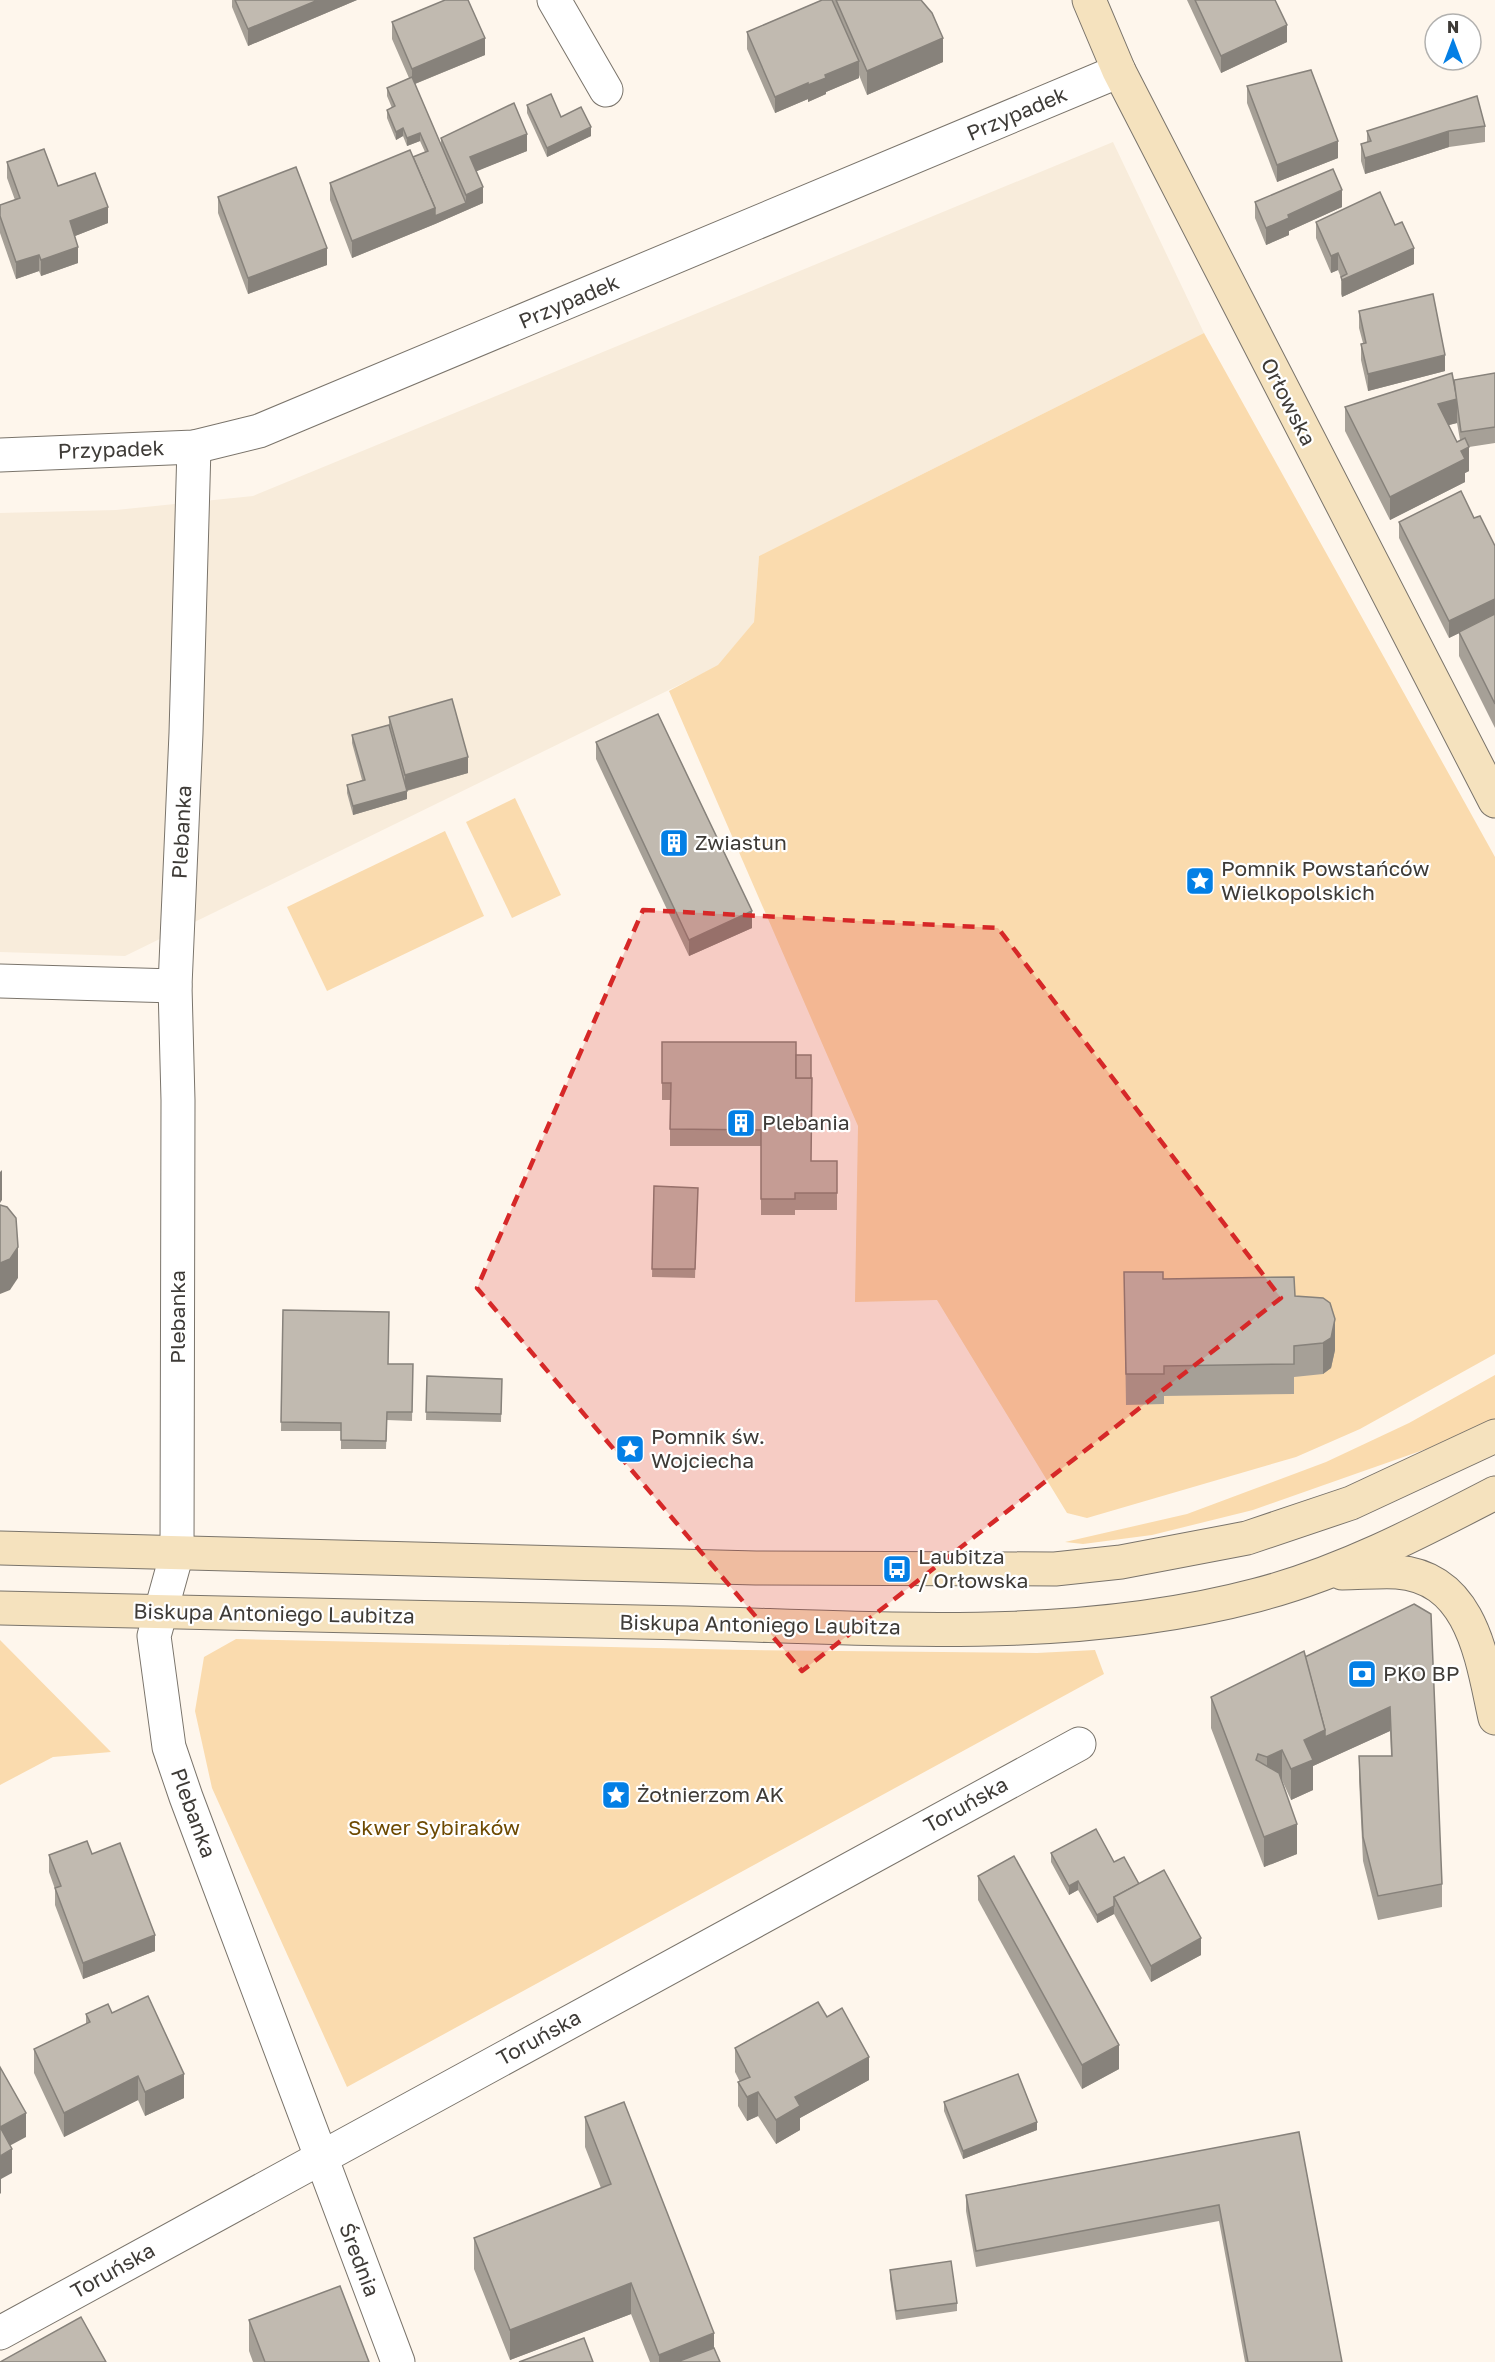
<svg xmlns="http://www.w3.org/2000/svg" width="1495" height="2362" viewBox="0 0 1495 2362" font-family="'Golos Text',sans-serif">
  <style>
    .built { fill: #f8ecdb }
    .green { fill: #fadbae }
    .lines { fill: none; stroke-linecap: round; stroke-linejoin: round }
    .street-casing { stroke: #7a746b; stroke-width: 35 }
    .secondary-casing { stroke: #7a746b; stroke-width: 35 }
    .street { stroke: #fff; stroke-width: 33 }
    .secondary { stroke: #f5e2be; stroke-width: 33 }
    .wall { fill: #a6a097; fill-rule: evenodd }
    .shaded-wall { fill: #87827b }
    .building { fill: #c1bab0; stroke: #87827b; stroke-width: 1.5 }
    .marked { fill: #d62828; fill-opacity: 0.2; stroke: #d62828; stroke-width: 4.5; stroke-dasharray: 12 8; stroke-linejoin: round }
    .labels { text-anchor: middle; stroke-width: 4.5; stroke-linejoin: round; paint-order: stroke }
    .street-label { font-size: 21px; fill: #3e3b37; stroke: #fff }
    .poi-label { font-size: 21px; fill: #3e3b37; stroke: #fff; text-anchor: start }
    .park-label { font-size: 21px; fill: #6e4a02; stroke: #fff }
  </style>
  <rect width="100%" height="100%" fill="#fef6ec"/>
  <path class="built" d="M1113 142 1204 333 759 556 754 622 718 666 125 956 0 952V513L116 510 253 496Z"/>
  <g class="green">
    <path d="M1204 333 1495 857V1354L1360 1429 1296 1457 1087 1518 1067 1513 937 1300 855 1302 858 1126 669 691 718 665 754 622 759 556Z"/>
    <path d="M515 798 561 895 512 918 466 822Z"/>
    <path d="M445 831 484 916 327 991 287 907Z"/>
    <path d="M1495 1375V1419L1429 1448 1253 1510 1152 1535 1083 1544 1065 1542 1187 1514 1326 1462 1409 1423Z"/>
    <path d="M236 1639 747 1650 1037 1653 1095 1650 1104 1674 347 2087 212 1788 195 1711 204 1657Z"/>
    <path d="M0 1640 111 1752 53 1757 0 1785Z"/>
  </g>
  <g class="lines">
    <g class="street-casing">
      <g id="street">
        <path d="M554 0 606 90"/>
        <path d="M194 447 186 733 175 986 178 1100 177 1553 154 1636 169 1747 186 1797 398 2362"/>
        <path d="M0 455 194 447 259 431 1119 71"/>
        <path d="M0 981 175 986"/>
        <path d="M0 2333 1079 1744"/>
      </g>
    </g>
    <g class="secondary-casing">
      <g id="secondary">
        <path d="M1089 0 1119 71 1495 801"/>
        <path d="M0 1548 756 1568 1055 1569 1121 1562 1247 1538 1351 1503 1495 1436"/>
        <path d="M1342 1573C1360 1573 1379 1571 1397 1572 1473 1578 1482 1660 1495 1718"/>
        <path d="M0 1608C229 1614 458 1618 687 1623 877 1628 1072 1644 1257 1595 1341 1573 1418 1533 1495 1493"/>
      </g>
    </g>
    <use href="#street" class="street"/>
    <use href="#secondary" class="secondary"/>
  </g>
  <g class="wall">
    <path d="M232 0H357L248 46 232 7Z"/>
    <path d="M822 0H921L943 62 867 95 859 75V78L826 92V94L808 102V99L775 113 747 49V32Z"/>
    <path d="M1187 0H1275L1287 42 1221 73Z"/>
    <path d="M392 22 485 55 415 84 441 146V138L527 151 476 171 483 203 435 224 352 258 330 200V183L413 157 425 152 420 141 407 146 403 136 396 140 387 118V110L392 108 387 96V88L409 78 392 39Z"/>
    <path d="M1247 86 1338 158 1277 182 1247 103Z"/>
    <path d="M527 105 561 117 591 136 547 157 527 113Z"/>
    <path d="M1485 126V142L1449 147 1365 174 1361 161V144L1367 142V131Z"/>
    <path d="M7 162 58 186 108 223 75 236 78 263 41 276 39 271 16 279 0 233V205L15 200 7 178Z"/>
    <path d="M218 197 327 265 248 294 218 213Z"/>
    <path d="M1255 202 1342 207 1289 231V235L1266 245 1255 218Z"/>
    <path d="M1316 222 1395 225 1414 264 1342 297 1341 294V278L1338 270 1331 273 1316 238Z"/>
    <path d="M1359 311 1445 371 1368 391 1361 360V344L1363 343 1359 328Z"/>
    <path d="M1495 373V443L1469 447V471L1465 473V482L1390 520 1345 431V407L1454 380ZM1457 423 1460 440 1457 442 1448 425Z"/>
    <path d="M1474 518 1495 546V728L1459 656V633L1449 638 1399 538V522Z"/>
    <path d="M389 717 468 773 407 791V799L353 815 347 793V785L362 780 352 743V735L389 725Z"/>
    <path d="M596 742 752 928 689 956 596 759Z"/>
    <path d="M662 1042 796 1055 811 1161H837V1210H795V1215H761V1146H670V1100H662Z"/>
    <path d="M654 1186 698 1188 695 1278 652 1277Z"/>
    <path d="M1124 1272 1163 1279 1295 1296 1335 1350 1331 1368 1323 1374 1294 1377V1394L1164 1396V1404L1126 1405Z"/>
    <path d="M283 1310 388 1364H413L412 1421 387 1420 386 1449H341V1431H281Z"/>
    <path d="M427 1376 502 1379 501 1422 426 1420Z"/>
    <path d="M1414 1604 1442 1884V1907L1378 1920 1363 1861 1359 1780V1756H1391L1390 1731 1313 1766V1790L1291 1800 1282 1780 1281 1781 1297 1854 1264 1867 1211 1728V1697L1305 1657Z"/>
    <path d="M1051 1853 1114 1862 1139 1884 1201 1955 1151 1982 1114 1914 1097 1923 1078 1890 1069 1895 1051 1862Z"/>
    <path d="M92 1854 155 1951 83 1979 55 1905V1889L49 1872V1855Z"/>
    <path d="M978 1876 1119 2069 1082 2089 978 1900Z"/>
    <path d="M112 2013 184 2098 145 2116 138 2100 64 2137 34 2073V2049L86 2024V2014Z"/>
    <path d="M827 2017 869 2080 800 2118V2130L776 2144 758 2116 747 2121 738 2106V2082H740L735 2072V2048Z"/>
    <path d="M944 2102 1037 2130 963 2159 944 2111Z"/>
    <path d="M585 2117 714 2348 720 2362H650L631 2314 510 2360 474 2269V2238L601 2188 585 2147Z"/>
    <path d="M1299 2132 1342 2362H1245L1219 2221 976 2267 966 2211V2195Z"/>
    <path d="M890 2270 957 2303V2311L896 2320 890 2279Z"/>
    <path d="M249 2320 369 2362H253L249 2351Z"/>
  </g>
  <g class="shaded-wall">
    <path d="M318 0H357L248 46V29Z"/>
    <path d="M1287 25V42L1221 73V56Z"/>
    <path d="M485 38V55L412 85V69Z"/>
    <path d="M943 38V62L867 95V71Z"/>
    <path d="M859 61V78L826 92V94L808 102V85L825 75Z"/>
    <path d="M808 83V99L775 113V97Z"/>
    <path d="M591 127V136L547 157V148Z"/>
    <path d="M403 128V136L396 140V132Z"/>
    <path d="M1449 131V147L1365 174V158Z"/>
    <path d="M420 133V141L407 146V138Z"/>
    <path d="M527 134V151L470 174V157Z"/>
    <path d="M1338 141V158L1277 182V165Z"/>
    <path d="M483 187V203L435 224V216L466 203V195Z"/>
    <path d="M1342 190V207L1289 231V235L1266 245V228L1288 215Z"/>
    <path d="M108 207V223L70 238V221Z"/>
    <path d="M435 208V224L352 258V241Z"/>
    <path d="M78 247V263L41 276V260Z"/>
    <path d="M327 248V265L248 294V278Z"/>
    <path d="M1414 248V264L1342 297V280Z"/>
    <path d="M1338 253V270L1331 273V256Z"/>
    <path d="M39 255V271L16 279V262Z"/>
    <path d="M1445 355V371L1368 391V374Z"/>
    <path d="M1457 399V423L1438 428V404Z"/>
    <path d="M1469 447V471L1465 473V482L1390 520V497L1461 451Z"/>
    <path d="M1495 599V616L1449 638V621Z"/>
    <path d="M468 757V773L405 791V775Z"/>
    <path d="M407 791V799L353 815V806Z"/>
    <path d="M752 911V928L689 956V940Z"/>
    <path d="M2 1170V1200L0 1203V1172Z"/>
    <path d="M18 1247V1278L10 1290 0 1294V1263Z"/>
    <path d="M1335 1319V1350L1331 1368 1323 1374V1343Z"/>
    <path d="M1390 1707V1731L1313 1766V1790L1291 1800V1769L1304 1740 1325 1730Z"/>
    <path d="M1282 1750V1780L1267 1788V1757Z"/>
    <path d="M1297 1824V1854L1264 1867V1837Z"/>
    <path d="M1078 1881V1890L1069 1895V1886Z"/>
    <path d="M1114 1906V1914L1097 1923V1915Z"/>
    <path d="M155 1935V1951L83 1979V1963Z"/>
    <path d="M1201 1938V1955L1151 1982V1966Z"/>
    <path d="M1119 2045V2069L1082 2089V2065Z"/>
    <path d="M869 2057V2080L800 2118V2130L776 2144V2120L795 2097Z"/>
    <path d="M184 2074V2098L145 2116V2092Z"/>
    <path d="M138 2076V2100L64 2137V2113Z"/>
    <path d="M758 2092V2116L747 2121V2097Z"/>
    <path d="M26 2113V2137L0 2151V2127Z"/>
    <path d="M1037 2122V2130L963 2159V2151Z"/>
    <path d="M12 2149V2173L1 2179V2193L0 2194V2156Z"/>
    <path d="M631 2283V2314L510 2360V2330Z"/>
    <path d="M714 2333V2362H659V2355Z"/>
  </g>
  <g class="building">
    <path d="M235 0H318L248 29Z"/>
    <path d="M445 0H468L485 38 412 69 392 22Z"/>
    <path d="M822 0H832L859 61 825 75 826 78 808 85V83L775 97 747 32Z"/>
    <path d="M836 0H921L932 13 943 38 867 71Z"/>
    <path d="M1195 0H1275L1287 25 1221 56Z"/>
    <path d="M1311 70 1338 141 1277 165 1247 86Z"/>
    <path d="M412 77 466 203 435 216V208L413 157 428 151 420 133 407 138 403 128 396 132 387 110 395 106 387 88Z"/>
    <path d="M551 94 561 117 581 107 591 127 547 148 527 105Z"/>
    <path d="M1477 96 1485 126 1449 131 1365 158 1361 144 1371 141 1367 131Z"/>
    <path d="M514 103 527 134 470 157 483 187 466 195 441 138Z"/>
    <path d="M44 149 58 186 95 173 108 207 70 221 78 247 41 260 39 255 16 262 0 216V205L20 198 7 162Z"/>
    <path d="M410 150 435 208 352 241 330 183Z"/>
    <path d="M296 167 327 248 248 278 218 197Z"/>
    <path d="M1333 169 1342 190 1288 215 1289 218 1266 228 1255 202Z"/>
    <path d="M1380 192 1395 225 1402 222 1414 248 1342 280 1341 277 1347 274 1338 253 1331 256 1316 222Z"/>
    <path d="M1433 294 1445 355 1368 374 1361 344 1366 343 1359 311Z"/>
    <path d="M1452 373 1457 399 1438 404 1457 442 1465 438 1469 447 1461 451 1465 459 1390 497 1345 407Z"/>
    <path d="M1495 373V427L1461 432 1454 380Z"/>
    <path d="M1461 491 1474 518 1480 516 1495 546V599L1449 621 1399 522Z"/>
    <path d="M1495 614V704L1459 632Z"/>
    <path d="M452 699 468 757 405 775 389 717Z"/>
    <path d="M658 714 752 911 689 940 596 742Z"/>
    <path d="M389 725 407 791 353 806 347 785 365 780 352 735Z"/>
    <path d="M662 1042H796V1078H812L811 1161H837V1193H795V1199H761V1130L670 1129 671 1083H662Z"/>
    <rect x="796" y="1055" width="15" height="23"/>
    <path d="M654 1186 698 1188 695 1269H652Z"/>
    <path d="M0 1205 7 1207 16 1218 18 1247 10 1259 0 1263Z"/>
    <path d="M1124 1272H1163V1279L1294 1277 1295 1296 1323 1298 1330 1303 1335 1319 1331 1338 1323 1343 1294 1346V1364L1164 1366V1374H1126Z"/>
    <path d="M283 1310 389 1312 388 1364H413L412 1412H387L386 1441 341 1440V1423L281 1422Z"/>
    <path d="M427 1376 502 1379 501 1414 426 1412Z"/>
    <path d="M1414 1604 1431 1614 1442 1884 1378 1896 1363 1837 1359 1756H1392L1390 1707 1325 1737V1730L1305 1657Z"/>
    <path d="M1304 1651 1325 1730 1304 1740 1313 1760 1291 1769 1282 1750 1267 1757 1258 1754 1256 1760 1279 1773 1297 1824 1264 1837 1211 1697Z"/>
    <path d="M1096 1829 1114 1862 1124 1857 1139 1884 1114 1897V1906L1097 1915 1078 1881 1069 1886 1051 1853Z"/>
    <path d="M87 1841 92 1854 120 1843 155 1935 83 1963 55 1888 61 1886 49 1855Z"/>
    <path d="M1014 1856 1119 2045 1082 2065 978 1876Z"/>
    <path d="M1164 1870 1201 1938 1151 1966 1114 1897Z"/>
    <path d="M148 1996 184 2074 145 2092 138 2076 64 2113 34 2049 90 2022 86 2014 108 2004 112 2013Z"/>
    <path d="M818 2002 827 2017 842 2008 869 2057 795 2097 800 2106 776 2120 758 2092 747 2097 738 2082 750 2077 735 2048Z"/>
    <path d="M0 2067 26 2113 0 2127 12 2149 0 2156Z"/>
    <path d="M1018 2074 1037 2122 963 2151 944 2102Z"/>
    <path d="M624 2102 714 2333 659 2355 631 2283 510 2330 474 2238 611 2184 585 2117Z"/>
    <path d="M1299 2132 1342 2362H1248L1219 2205 976 2251 966 2195Z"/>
    <path d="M951 2261 957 2303 896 2311 890 2270Z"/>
    <path d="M340 2286 369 2362H265L249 2320Z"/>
    <path d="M81 2317 106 2362H0Z"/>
    <path d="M584 2338 593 2362H519Z"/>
    <path d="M714 2348 720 2362H677Z"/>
  </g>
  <path class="marked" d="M643 910 998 928 1281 1298 802 1671 477 1288Z"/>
  <defs>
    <g id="building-square" transform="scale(1.5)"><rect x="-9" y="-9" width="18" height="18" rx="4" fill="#037fe5" stroke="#fff"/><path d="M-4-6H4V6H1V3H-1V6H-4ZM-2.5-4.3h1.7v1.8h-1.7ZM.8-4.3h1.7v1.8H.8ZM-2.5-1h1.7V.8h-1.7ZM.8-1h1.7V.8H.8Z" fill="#fff"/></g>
    <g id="sight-square" transform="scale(1.5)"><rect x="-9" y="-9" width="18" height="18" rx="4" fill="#037fe5" stroke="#fff"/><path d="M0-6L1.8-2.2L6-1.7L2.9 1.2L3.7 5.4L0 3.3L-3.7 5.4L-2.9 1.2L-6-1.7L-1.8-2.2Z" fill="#fff"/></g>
    <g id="bus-square" transform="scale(1.5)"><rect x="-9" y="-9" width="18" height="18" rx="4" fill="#037fe5" stroke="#fff"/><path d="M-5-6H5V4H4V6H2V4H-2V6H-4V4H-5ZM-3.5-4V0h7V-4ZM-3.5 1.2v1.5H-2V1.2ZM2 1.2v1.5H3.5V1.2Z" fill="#fff"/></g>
    <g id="bank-square" transform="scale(1.5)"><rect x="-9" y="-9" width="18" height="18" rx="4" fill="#037fe5" stroke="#fff"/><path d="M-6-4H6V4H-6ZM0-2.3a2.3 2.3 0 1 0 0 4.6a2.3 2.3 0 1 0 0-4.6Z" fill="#fff"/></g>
  </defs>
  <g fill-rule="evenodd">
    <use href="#building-square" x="674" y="843"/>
    <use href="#sight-square" x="1200" y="881"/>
    <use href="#building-square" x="741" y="1123"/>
    <use href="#sight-square" x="630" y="1449"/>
    <use href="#bus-square" x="897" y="1569"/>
    <use href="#bank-square" x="1362" y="1674"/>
    <use href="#sight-square" x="616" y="1795"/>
  </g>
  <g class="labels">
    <g class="street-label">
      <text transform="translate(1017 114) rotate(-23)" y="7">Przypadek</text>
      <text transform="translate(569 302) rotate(-23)" y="7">Przypadek</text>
      <text transform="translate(1288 402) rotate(63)" y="7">Orłowska</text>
      <text transform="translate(111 450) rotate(-2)" y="7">Przypadek</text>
      <text transform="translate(182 832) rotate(-87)" y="7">Plebanka</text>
      <text transform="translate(178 1317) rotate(-90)" y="7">Plebanka</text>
      <text transform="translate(274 1614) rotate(1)" y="7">Biskupa Antoniego Laubitza</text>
      <text transform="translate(760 1625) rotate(1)" y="7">Biskupa Antoniego Laubitza</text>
      <text transform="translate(966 1805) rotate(-29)" y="7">Toruńska</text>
      <text transform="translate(193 1813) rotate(70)" y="7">Plebanka</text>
      <text transform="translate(539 2038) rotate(-29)" y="7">Toruńska</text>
      <text transform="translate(359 2260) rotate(69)" y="7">Średnia</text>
      <text transform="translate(113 2271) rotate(-29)" y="7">Toruńska</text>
    </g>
    <g class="poi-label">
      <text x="695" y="850">Zwiastun</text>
      <text x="1221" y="876">Pomnik Powstańców<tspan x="1221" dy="24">Wielkopolskich</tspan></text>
      <text x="762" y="1130">Plebania</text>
      <text x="651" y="1444">Pomnik św.<tspan x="651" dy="24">Wojciecha</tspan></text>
      <text x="918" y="1564">Laubitza<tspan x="918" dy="24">/ Orłowska</tspan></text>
      <text x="1383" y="1681">PKO BP</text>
      <text x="637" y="1802">Żołnierzom AK</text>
    </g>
    <g class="park-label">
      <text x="434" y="1835">Skwer Sybiraków</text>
    </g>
  </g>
  <g transform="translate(1453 42)"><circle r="28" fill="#ffffff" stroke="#b2b1af" stroke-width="1.5"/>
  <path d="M0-4.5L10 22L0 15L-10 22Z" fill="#037fe5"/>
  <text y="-9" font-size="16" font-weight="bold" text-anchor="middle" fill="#3e3b37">N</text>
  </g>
</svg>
